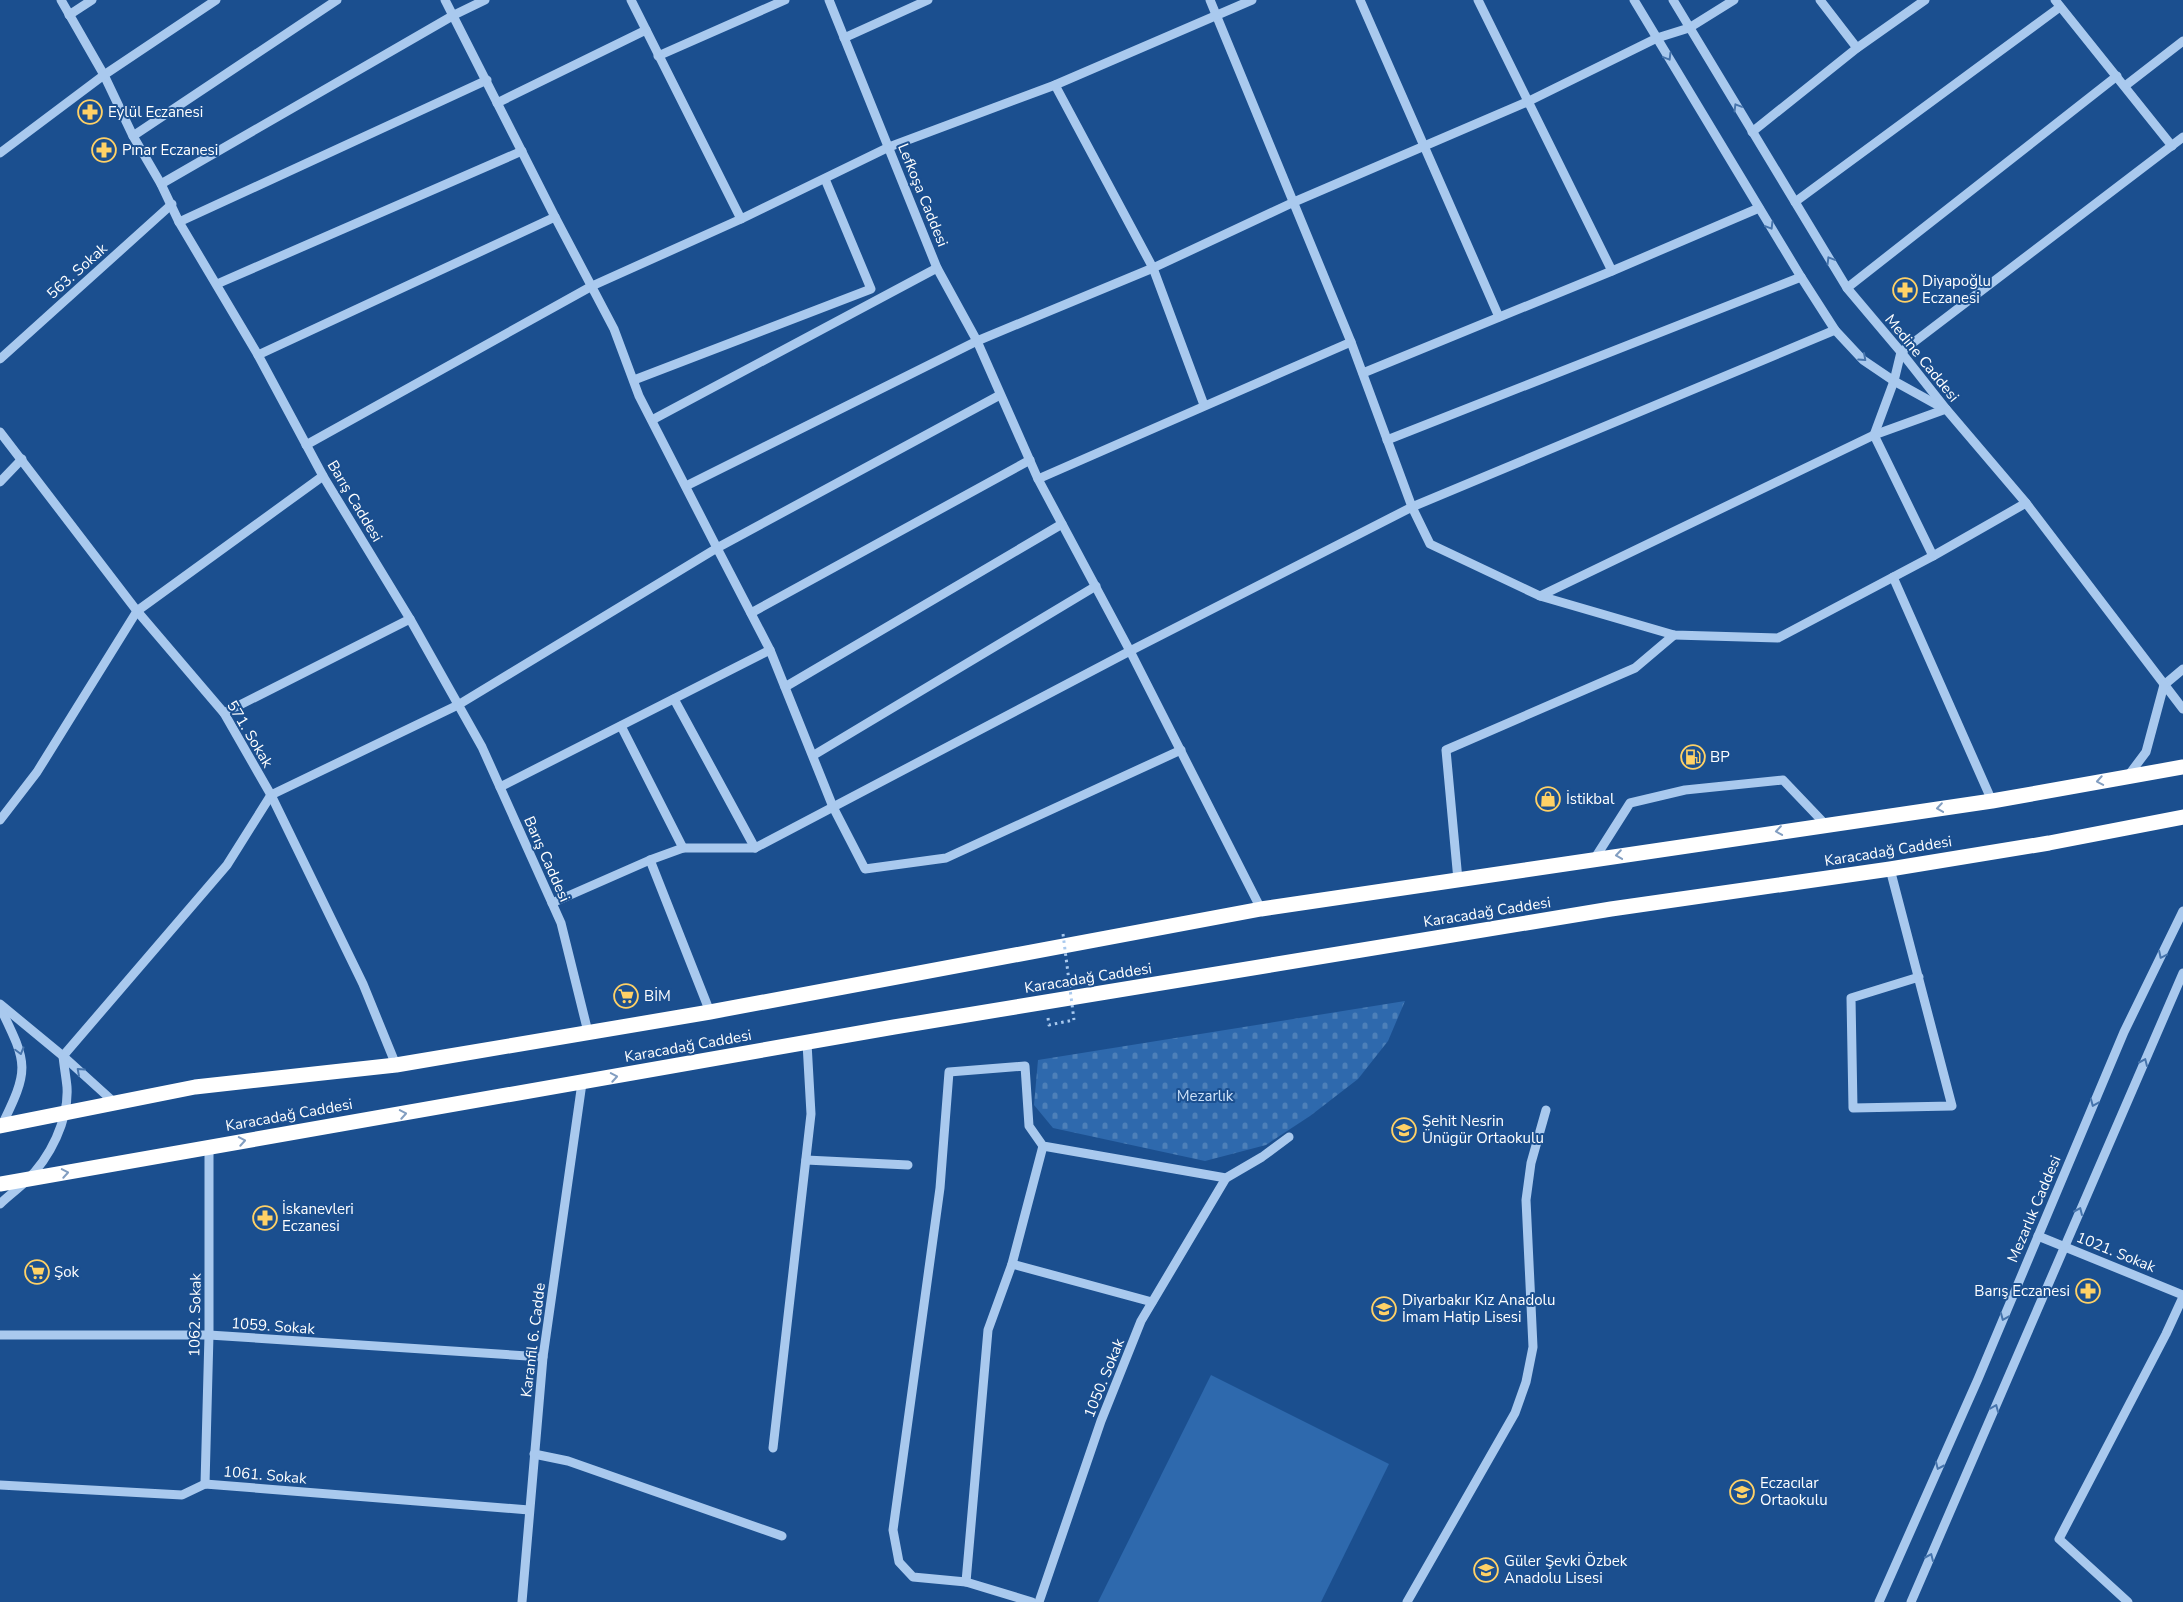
<svg xmlns="http://www.w3.org/2000/svg" width="2183" height="1602" viewBox="0 0 2183 1602" font-family="'Nunito Sans',sans-serif">
  <style>
    .cemetery { fill: url(#cemetery-stones) }
    .pitch { fill: #2e69ad }
    .lines { fill: none; stroke-linecap: round; stroke-linejoin: round }
    .path { stroke: #a9c9ee; stroke-width: 3; stroke-dasharray: 2.5 4; stroke-linecap: butt }
    .minor { stroke: #a9c9ee; stroke-width: 9 }
    .highway { stroke: #fff; stroke-width: 15 }
    .path-bridge { stroke: #a9c9ee; stroke-width: 3; stroke-dasharray: 2.5 4; stroke-linecap: butt }
    .oneway { stroke: #4674ac }
    .oneway2 { stroke: #829ec1 }
    .labels { text-anchor: middle; stroke-width: 4; stroke-linejoin: round; paint-order: stroke }
    .poi-label { font-size: 15px; fill: #fff; stroke: #1b4f8f; text-anchor: start }
    .street-label { font-size: 15px; fill: #fff; stroke: #1b4f8f }
    .park-label { font-size: 15px; fill: #cfe3fa; stroke: #1b4f8f }
  </style>
  <defs>
    <pattern id="cemetery-stones" width="16" height="16" patternUnits="userSpaceOnUse" patternTransform="scale(1.25)"><rect width="16" height="16" fill="#2e69ad"/><path d="M2 7V4a2 2 0 0 1 4 0v3zM10 15v-3a2 2 0 0 1 4 0v3z" fill="#4d80b9"/></pattern>
  </defs>
  <rect width="100%" height="100%" fill="#1b4f8f"/>
  <path class="cemetery" d="M1405 1001 1388 1041 1358 1079 1310 1116 1266 1145 1205 1161 1053 1128 1034 1105 1038 1060Z"/>
  <path class="pitch" d="M1211 1375 1389 1464 1321 1602H1098Z"/>
  <g class="lines">
    <path class="path" d="M1048 1018 1049 1025 1074 1020"/>
    <g class="minor">
      <path d="M61 0 104 75 133 136 161 184 179 222 258 355 323 476 410 619 482 747 561 923 588 1032"/>
      <path d="M445 0 555 217 614 329 639 396 717 548 1000 395"/>
      <path d="M631 0 741 219"/>
      <path d="M829 0 937 268 977 341 1038 479 1130 651 1261 909"/>
      <path d="M1210 0 1351 342 1412 507 1835 330"/>
      <path d="M1360 0 1499 317"/>
      <path d="M1478 0 1612 271"/>
      <path d="M1634 0 1801 277 1835 330 1863 360 1894 381 1941 407"/>
      <path d="M1673 0 1847 288 1901 352 1946 409 2026 503 2183 709"/>
      <path d="M1820 0 1857 48"/>
      <path d="M2055 0 2172 146"/>
      <path d="M69 15 92 0"/>
      <path d="M844 38 928 0"/>
      <path d="M658 56 785 0"/>
      <path d="M1055 85 1153 268 1204 405"/>
      <path d="M2125 86 2183 41"/>
      <path d="M497 103 646 30"/>
      <path d="M1752 132 1857 48 1925 0"/>
      <path d="M133 136 337 0"/>
      <path d="M0 153 104 75 216 0"/>
      <path d="M161 184 454 15 485 0"/>
      <path d="M1795 202 2060 7"/>
      <path d="M179 222 487 80"/>
      <path d="M217 284 522 151"/>
      <path d="M1847 288 2117 76"/>
      <path d="M258 355 555 217"/>
      <path d="M0 359 172 204"/>
      <path d="M1363 373 1612 271 1759 208"/>
      <path d="M634 380 871 289 825 179"/>
      <path d="M1946 409 1874 435 1540 596 1674 635 1778 638 1933 556 2026 503"/>
      <path d="M652 420 937 268"/>
      <path d="M0 432 137 611 224 713 271 795 363 984 396 1065"/>
      <path d="M1387 440 1801 277"/>
      <path d="M306 445 592 286 741 219 889 147 1055 85 1252 0"/>
      <path d="M1038 479 1351 342"/>
      <path d="M0 482 22 459"/>
      <path d="M686 486 977 341 1153 268 1294 202 1527 102 1657 38 1689 28 1734 0"/>
      <path d="M1933 556 1874 435 1894 381 1901 352 2183 137"/>
      <path d="M1893 577 1992 801"/>
      <path d="M751 613 1030 460"/>
      <path d="M2164 685 2183 669"/>
      <path d="M785 687 1062 524"/>
      <path d="M674 699 755 848"/>
      <path d="M224 713 410 619"/>
      <path d="M621 726 683 848"/>
      <path d="M814 755 1096 586"/>
      <path d="M2128 776 2146 752 2164 685"/>
      <path d="M500 787 770 650"/>
      <path d="M0 820 37 772 137 611 323 476"/>
      <path d="M1595 858 1630 803 1685 790 1783 780 1825 824"/>
      <path d="M650 860 710 1012"/>
      <path d="M1890 869 1952 1106 1853 1108 1851 998 1919 977"/>
      <path d="M1458 880 1446 750 1635 668 1674 635"/>
      <path d="M552 903 650 860 683 848H755L1130 651 1412 507 1430 544 1540 596"/>
      <path d="M0 1004 63 1056 116 1104"/>
      <path d="M0 1007C28 1065 30 1068 1 1127"/>
      <path d="M806 1160 908 1165"/>
      <path d="M0 1204C8 1196 18 1189 26 1181 50 1158 69 1120 67 1087 66 1077 64 1066 63 1056L227 865 271 795 458 705 717 548 770 650 833 807 865 869 946 858 1181 750"/>
      <path d="M2038 1236 2183 1295"/>
      <path d="M1012 1264 1152 1302"/>
      <path d="M0 1335H209L543 1357"/>
      <path d="M773 1448 811 1114 807 1043"/>
      <path d="M534 1454 568 1461 782 1536"/>
      <path d="M205 1484 209 1335V1147"/>
      <path d="M0 1485 182 1495 205 1484 529 1510"/>
      <path d="M966 1582 988 1330 1012 1264 1043 1146"/>
      <path d="M522 1602 543 1357 582 1083"/>
      <path d="M1032 1602 966 1582 913 1577 899 1562 893 1530 940 1188 949 1072 1025 1066 1029 1126 1043 1146 1226 1178 1262 1157 1289 1137"/>
      <path d="M1039 1602 1101 1421 1141 1321 1226 1178"/>
      <path d="M1407 1602 1515 1413 1526 1382 1533 1347 1526 1200 1531 1163 1546 1110"/>
      <path d="M1879 1602 1978 1379 2124 1032 2183 911"/>
      <path d="M1911 1602 2183 973"/>
      <path d="M2128 1602 2059 1539 2166 1334 2183 1297"/>
    </g>
    <g class="highway">
      <path d="M0 1126 195 1087 396 1065 710 1012 1261 909 1992 801 2183 767"/>
      <path d="M0 1184 894 1027 1611 909 1890 869 2049 843 2183 817"/>
    </g>
    <path class="path-bridge" d="M1063 934 1074 1020"/>
  </g>
  <defs><path id="oneway-chevron" d="M-2-3.5L2.5 0L-2 3.5" fill="none" stroke-width="1.6" stroke-linecap="round" stroke-linejoin="round" transform="scale(1.25)"/></defs>
  <g class="oneway">
    <use href="#oneway-chevron" transform="translate(1668 57) rotate(59)"/>
    <use href="#oneway-chevron" transform="translate(1737 107) rotate(-121)"/>
    <use href="#oneway-chevron" transform="translate(1770 226) rotate(59)"/>
    <use href="#oneway-chevron" transform="translate(1830 260) rotate(-121)"/>
    <use href="#oneway-chevron" transform="translate(1863 358) rotate(42)"/>
    <use href="#oneway-chevron" transform="translate(2162 955) rotate(116)"/>
    <use href="#oneway-chevron" transform="translate(20 1051) rotate(75)"/>
    <use href="#oneway-chevron" transform="translate(2144 1062) rotate(-66)"/>
    <use href="#oneway-chevron" transform="translate(80 1071) rotate(-138)"/>
    <use href="#oneway-chevron" transform="translate(2094 1103) rotate(113)"/>
    <use href="#oneway-chevron" transform="translate(2079 1211) rotate(-66)"/>
    <use href="#oneway-chevron" transform="translate(2004 1317) rotate(113)"/>
    <use href="#oneway-chevron" transform="translate(1995 1408) rotate(-67)"/>
    <use href="#oneway-chevron" transform="translate(1939 1466) rotate(114)"/>
    <use href="#oneway-chevron" transform="translate(1930 1557) rotate(-66)"/>
  </g>
  <g class="oneway2">
    <use href="#oneway-chevron" transform="translate(2100 781) rotate(170)"/>
    <use href="#oneway-chevron" transform="translate(1940 808) rotate(172)"/>
    <use href="#oneway-chevron" transform="translate(1779 831) rotate(172)"/>
    <use href="#oneway-chevron" transform="translate(1619 855) rotate(172)"/>
    <use href="#oneway-chevron" transform="translate(614 1077) rotate(-10)"/>
    <use href="#oneway-chevron" transform="translate(403 1114) rotate(-10)"/>
    <use href="#oneway-chevron" transform="translate(242 1141) rotate(-10)"/>
    <use href="#oneway-chevron" transform="translate(65 1173) rotate(-10)"/>
  </g>
  <defs>
    <g id="pharmacy-ring" transform="scale(1.25)"><circle r="9.5" fill="#1b4f8f" stroke="#ffd166" stroke-width="1.5"/><path d="M-2-6h4v4h4v4h-4v4h-4v-4h-4v-4h4Z" fill="#ffd166"/></g>
    <g id="fuel-ring" transform="scale(1.25)"><circle r="9.5" fill="#1b4f8f" stroke="#ffd166" stroke-width="1.5"/><path d="M-5.5-6h7V0h2V4h1.3V-2.5L3-4.5l.8-.8L6-3V5H2.5V1h-1V6h-7ZM-4.2-4.7v3.2H.2V-4.7Z" fill="#ffd166"/></g>
    <g id="shop-ring" transform="scale(1.25)"><circle r="9.5" fill="#1b4f8f" stroke="#ffd166" stroke-width="1.5"/><path d="M-5-2.5h2.3a2.7 3.5 0 0 1 5.4 0H5L5.5 6h-11ZM-1.5-2.5h3a1.5 2.3 0 0 0-3 0Z" fill="#ffd166"/></g>
    <g id="supermarket-ring" transform="scale(1.25)"><circle r="9.5" fill="#1b4f8f" stroke="#ffd166" stroke-width="1.5"/><path d="M-6-5.5h2.5l.6 2H6L4.5 2H-2.5L-4.4-4H-6ZM-1.5 3.2a1.3 1.3 0 1 0 .1 0ZM3 3.2a1.3 1.3 0 1 0 .1 0Z" fill="#ffd166"/></g>
    <g id="school-ring" transform="scale(1.25)"><circle r="9.5" fill="#1b4f8f" stroke="#ffd166" stroke-width="1.5"/><path d="M0-5L7-2L0 1L-7-2ZM-4 1L0 2.5L4 1V4Q0 6-4 4Z" fill="#ffd166"/></g>
  </defs>
  <g fill-rule="evenodd">
    <use href="#pharmacy-ring" x="90" y="112"/>
    <use href="#pharmacy-ring" x="104" y="150"/>
    <use href="#pharmacy-ring" x="1905" y="290"/>
    <use href="#fuel-ring" x="1693" y="757"/>
    <use href="#shop-ring" x="1548" y="799"/>
    <use href="#supermarket-ring" x="626" y="996"/>
    <use href="#school-ring" x="1404" y="1130"/>
    <use href="#pharmacy-ring" x="265" y="1218"/>
    <use href="#supermarket-ring" x="37" y="1272"/>
    <use href="#pharmacy-ring" x="2088" y="1291"/>
    <use href="#school-ring" x="1384" y="1309"/>
    <use href="#school-ring" x="1742" y="1492"/>
    <use href="#school-ring" x="1486" y="1570"/>
  </g>
  <g class="labels">
    <g class="poi-label">
      <text x="108" y="117">Eylül Eczanesi</text>
      <text x="122" y="155">Pınar Eczanesi</text>
      <text x="1922" y="286">Diyapoğlu<tspan x="1922" dy="17">Eczanesi</tspan></text>
      <text x="1710" y="762">BP</text>
      <text x="1566" y="804">İstikbal</text>
      <text x="644" y="1001">BİM</text>
      <text x="1422" y="1126">Şehit Nesrin<tspan x="1422" dy="17">Ünügür Ortaokulu</tspan></text>
      <text x="282" y="1214">İskanevleri<tspan x="282" dy="17">Eczanesi</tspan></text>
      <text x="54" y="1277">Şok</text>
      <text x="2070" y="1296" text-anchor="end">Barış Eczanesi</text>
      <text x="1402" y="1305">Diyarbakır Kız Anadolu<tspan x="1402" dy="17">İmam Hatip Lisesi</tspan></text>
      <text x="1760" y="1488">Eczacılar<tspan x="1760" dy="17">Ortaokulu</tspan></text>
      <text x="1504" y="1566">Güler Şevki Özbek<tspan x="1504" dy="17">Anadolu Lisesi</tspan></text>
    </g>
    <g class="street-label">
      <text transform="translate(923 195) rotate(68)" y="5">Lefkoşa Caddesi</text>
      <text transform="translate(77 271) rotate(-42)" y="5">563. Sokak</text>
      <text transform="translate(1922 358) rotate(51)" y="5">Medine Caddesi</text>
      <text transform="translate(355 501) rotate(59)" y="5">Barış Caddesi</text>
      <text transform="translate(250 734) rotate(59)" y="5">571. Sokak</text>
      <text transform="translate(1888 851) rotate(-9)" y="5">Karacadağ Caddesi</text>
      <text transform="translate(547 859) rotate(66)" y="5">Barış Caddesi</text>
      <text transform="translate(1487 912) rotate(-9)" y="5">Karacadağ Caddesi</text>
      <text transform="translate(1088 978) rotate(-9)" y="5">Karacadağ Caddesi</text>
      <text transform="translate(688 1046) rotate(-10)" y="5">Karacadağ Caddesi</text>
      <text transform="translate(289 1115) rotate(-10)" y="5">Karacadağ Caddesi</text>
      <text transform="translate(2034 1209) rotate(-67)" y="5">Mezarlık Caddesi</text>
      <text transform="translate(2116 1252) rotate(22)" y="5">1021. Sokak</text>
      <text transform="translate(195 1315) rotate(-89)" y="5">1062. Sokak</text>
      <text transform="translate(273 1326) rotate(4)" y="5">1059. Sokak</text>
      <text transform="translate(533 1340) rotate(-83)" y="5">Karanfil 6. Cadde</text>
      <text transform="translate(1104 1378) rotate(-68)" y="5">1050. Sokak</text>
      <text transform="translate(265 1475) rotate(5)" y="5">1061. Sokak</text>
    </g>
    <g class="park-label">
      <text x="1205" y="1101">Mezarlık</text>
    </g>
  </g>
</svg>
